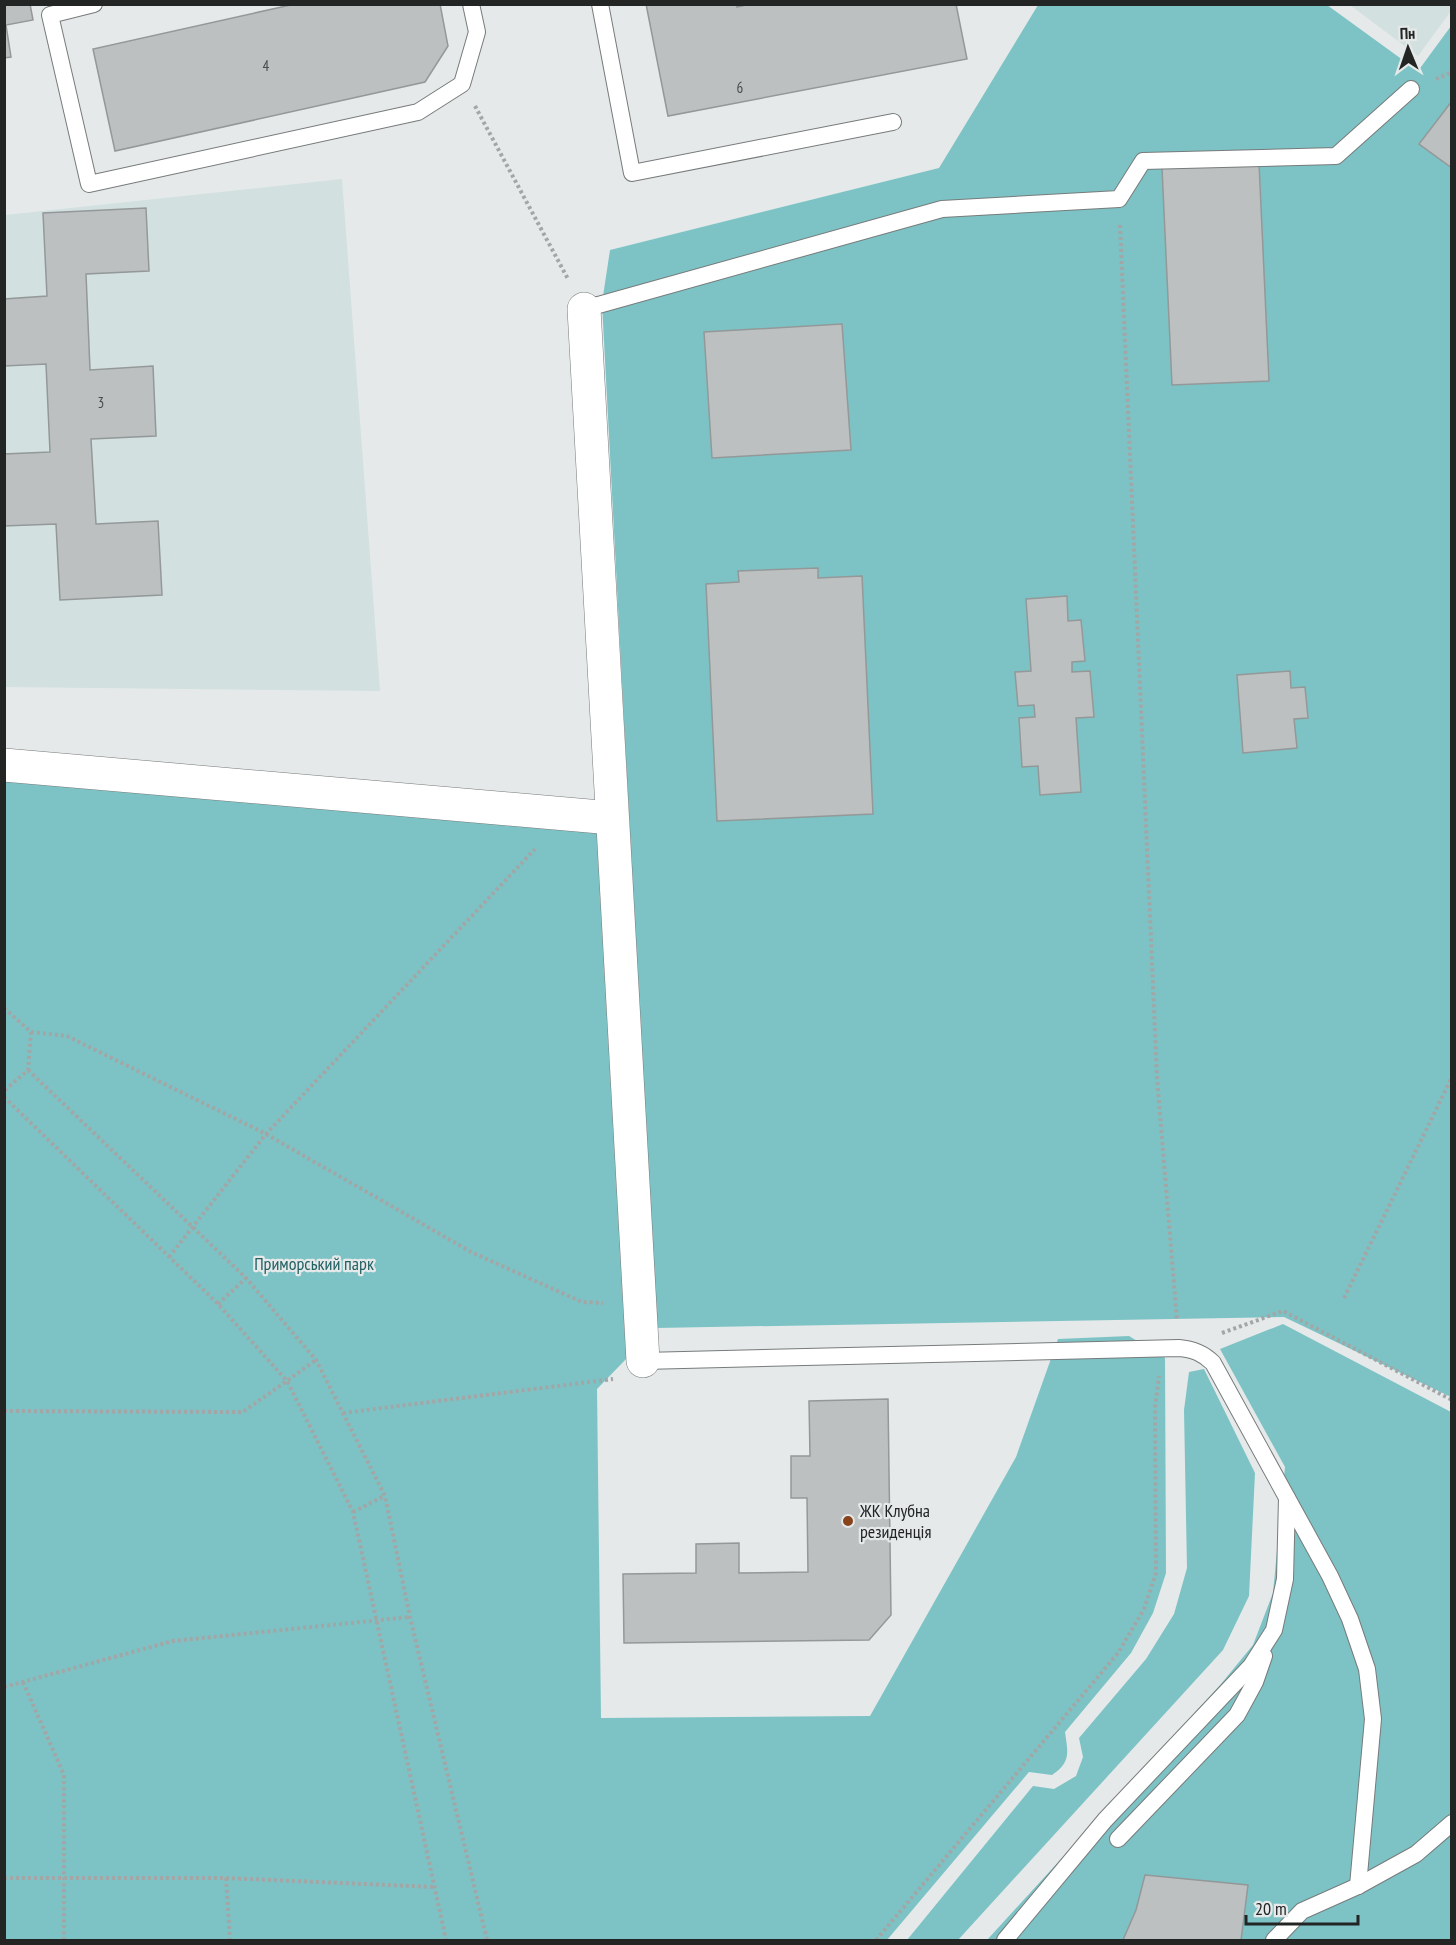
<svg xmlns="http://www.w3.org/2000/svg" width="1456" height="1945" viewBox="0 0 1456 1945" font-family="'PT Sans Narrow',sans-serif">
  <style>
    .built { fill: #d2e0e0 }
    .green { fill: #7dc3c5 }
    .building { fill: #bcc0c0; stroke: #949898; stroke-width: 1.5 }
    .lines { fill: none; stroke-linecap: round; stroke-linejoin: round }
    .service-casing { stroke: #777b7b; stroke-width: 18 }
    .minor-casing { stroke: #777b7b; stroke-width: 34 }
    .path { stroke: #a3a6a6; stroke-width: 4; stroke-dasharray: 3 3; stroke-linecap: butt }
    .service { stroke: #fff; stroke-width: 16 }
    .minor { stroke: #fff; stroke-width: 33 }
    .poi-dot { fill: #88431b; stroke: #e5e9e9; stroke-width: 2 }
    .labels { text-anchor: middle; stroke-width: 4.5; stroke-linejoin: round; paint-order: stroke }
    .number-label { font-size: 15px; fill: #494b4b }
    .park-label { font-size: 18px; fill: #226062; stroke: #e5e9e9 }
    .poi-label { font-size: 18px; fill: #232424; stroke: #e5e9e9; text-anchor: start }
  </style>
  <rect width="100%" height="100%" fill="#e5e9e9"/>
  <g class="built">
    <path d="M1350 5H1451V11L1418 56Z"/>
    <path d="M342 179 380 691 5 687V215Z"/>
  </g>
  <g class="green">
    <path d="M1038 5H1327L1418 71 1451 26V1397L1284 1317 656 1328 602 303 610 250 939 168Z"/>
    <path d="M4 768 602 830 629 1356 597 1389 601 1718 870 1716 1016 1457 1058 1339 1129 1336 1165 1358 1166 1573 1153 1613 1131 1653 1065 1732C1068 1753 1071 1762 1052 1775L1029 1772 887 1940H5Z"/>
    <path d="M1283 1324 1451 1412V1940H987L1221 1684 1253 1645 1273 1593 1285 1467 1220 1349Z"/>
    <path d="M1204 1369 1255 1473 1249 1596 1223 1650 958 1940H907L1033 1786 1054 1789 1076 1776 1083 1757 1079 1738 1146 1659 1174 1614 1187 1568 1184 1410 1189 1372Z"/>
  </g>
  <g class="building">
    <path d="M4 4H30L33 20 6 25 11 57 4 58Z"/>
    <path d="M295 4H440L448 46 425 82 115 151 93 49Z"/>
    <path d="M646 4H736L737 7 750 4H956L967 59 668 116Z"/>
    <path d="M1452 101V168L1419 144Z"/>
    <path d="M1259 163 1269 381 1172 385 1162 168Z"/>
    <path d="M146 208 149 271 86 274 90 370 153 366 156 436 91 439 96 524 158 521 162 595 60 600 56 524 4 526V454L50 452 46 364 4 366V299L47 296 43 213Z"/>
    <path d="M842 324 851 450 712 458 704 332Z"/>
    <path d="M818 568V578L862 576 873 814 717 821 706 584 739 582 738 571Z"/>
    <path d="M1067 596 1068 621 1081 620 1085 661 1072 662V672L1090 671 1094 717 1076 718 1081 792 1040 795 1038 766 1022 767 1019 718 1035 717 1034 705 1018 706 1015 672 1031 671 1026 599Z"/>
    <path d="M1290 671 1291 688 1305 687 1308 718 1294 719 1297 748 1243 753 1237 675Z"/>
    <path d="M888 1399 891 1615 869 1640 624 1643 623 1574 696 1573V1544L739 1543V1573L808 1572 807 1498H791V1456H810L809 1401Z"/>
    <path d="M1145 1875 1248 1885 1241 1940H1123L1136 1910Z"/>
  </g>
  <g class="lines">
    <g class="service-casing">
      <g id="service">
        <path d="M94 4 50 15 89 184 418 112 462 84 477 32 471 4"/>
        <path d="M600 4 632 173 893 122"/>
        <path d="M584 309 942 209 1119 199 1143 161 1336 156 1411 89"/>
        <path d="M643 1361 1179 1348C1193 1349 1203 1353 1213 1363L1330 1576 1350 1619 1367 1669 1373 1719 1358 1886"/>
        <path d="M1118 1839 1237 1715 1255 1682 1264 1656"/>
        <path d="M1005 1940 1105 1820 1251 1666 1274 1630 1285 1579 1287 1498"/>
        <path d="M1274 1940 1302 1911 1358 1886 1416 1854 1452 1823"/>
      </g>
    </g>
    <g class="minor-casing">
      <g id="minor">
        <path d="M584 309 643 1361"/>
        <path d="M4 765 612 818"/>
      </g>
    </g>
    <g class="path">
      <path d="M1436 79 1452 72"/>
      <path d="M475 106 568 279"/>
      <path d="M1120 225 1157 1078 1177 1320"/>
      <path d="M4 1008 31 1032 28 1070 4 1091"/>
      <path d="M31 1032 67 1036 266 1134 471 1252 582 1302 603 1303"/>
      <path d="M28 1070 246 1278 316 1360 385 1496 410 1617 487 1940"/>
      <path d="M4 1097 218 1304 287 1381 353 1512 446 1940"/>
      <path d="M169 1257 266 1134 535 849"/>
      <path d="M1344 1298 1452 1077"/>
      <path d="M218 1304 246 1278"/>
      <path d="M1222 1333 1283 1311 1452 1400"/>
      <path d="M4 1411 243 1412 316 1360"/>
      <path d="M343 1413 613 1379"/>
      <path d="M353 1512 384 1496"/>
      <path d="M23 1682 64 1775V1940"/>
      <path d="M4 1687 173 1641 410 1617"/>
      <path d="M4 1878H226L434 1887"/>
      <path d="M226 1878 230 1940"/>
      <path d="M876 1940 1118 1653 1144 1609 1156 1573 1155 1408 1159 1376"/>
    </g>
    <use href="#service" class="service"/>
    <use href="#minor" class="minor"/>
  </g>
  <circle class="poi-dot" cx="848" cy="1521" r="6"/>
  <g class="labels">
    <g class="number-label">
      <text x="266" y="71">4</text>
      <text x="740" y="93">6</text>
      <text x="101" y="408">3</text>
    </g>
    <g class="park-label">
      <text x="314" y="1270">Приморський парк</text>
    </g>
    <g class="poi-label">
      <text x="860" y="1517">ЖК Клубна<tspan x="860" dy="21">резиденція</tspan></text>
    </g>
  </g>
  <rect width="1456" height="1945" fill="none" stroke="#232424" stroke-width="12"/>
  <g transform="translate(1408 48) rotate(358)" stroke="#e5e9e9" stroke-width="4.5" paint-order="stroke">
  <path d="M0-4.5L10 22L0 15L-10 22Z" fill="#232424"/>
  <text y="-9" font-size="16" font-weight="bold" text-anchor="middle" fill="#232424">Пн</text>
  </g>
  <path d="M1246 1915v9h112v-9" fill="none" stroke="#232424" stroke-width="3"/>
  <text x="1255" y="1915" font-size="18" fill="#232424" stroke="#e5e9e9" stroke-width="4.5" paint-order="stroke">20 m</text>
</svg>
